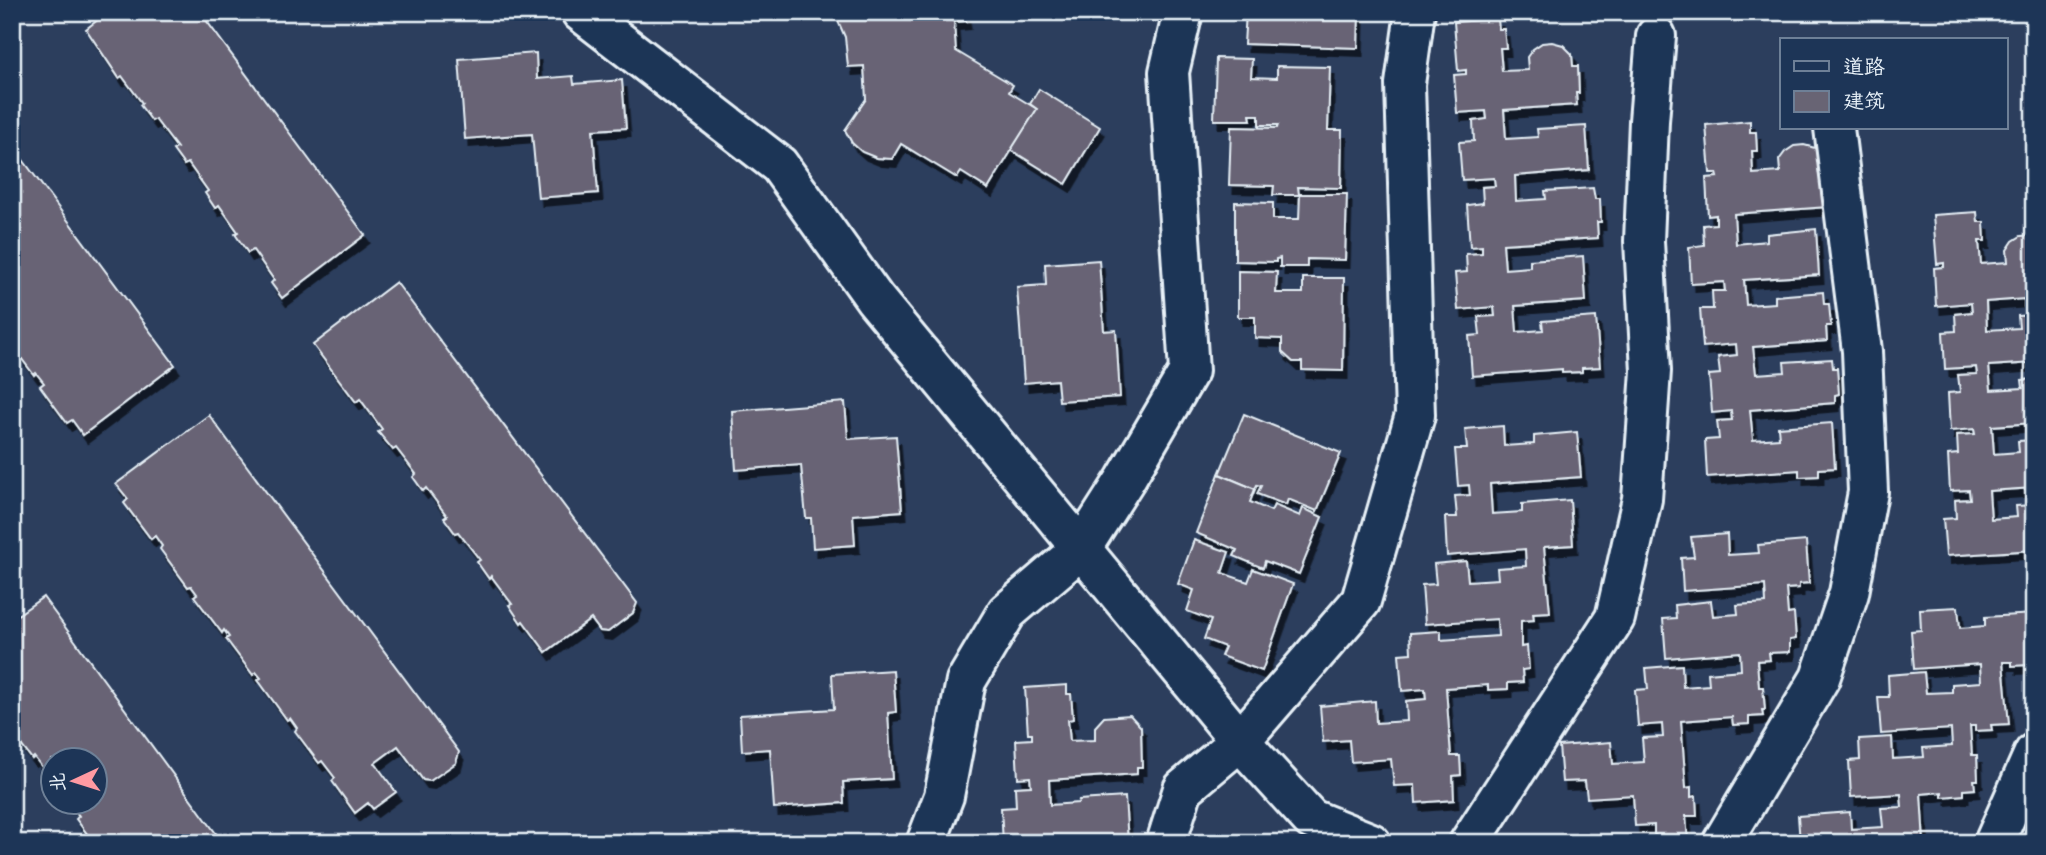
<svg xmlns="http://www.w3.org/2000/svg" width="2046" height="855" viewBox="0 0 2046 855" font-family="Mynerve,'LXGW WenKai TC',sans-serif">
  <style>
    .building { fill: #686474; stroke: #e8f1f8; stroke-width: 2; filter: url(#shadow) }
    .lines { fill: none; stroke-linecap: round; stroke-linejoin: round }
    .minor-casing { stroke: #e8f1f8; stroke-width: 44 }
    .minor { stroke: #1d3557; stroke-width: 38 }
  </style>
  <defs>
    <filter id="shadow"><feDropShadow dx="4.5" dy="8" stdDeviation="0" flood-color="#0009"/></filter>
  </defs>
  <rect width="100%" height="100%" fill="#2c3e5d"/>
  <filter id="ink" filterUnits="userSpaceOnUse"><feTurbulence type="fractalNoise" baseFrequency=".0143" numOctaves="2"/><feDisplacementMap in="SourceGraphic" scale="14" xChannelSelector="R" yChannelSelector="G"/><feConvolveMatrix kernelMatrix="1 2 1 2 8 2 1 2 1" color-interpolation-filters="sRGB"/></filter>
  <g filter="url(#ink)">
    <g class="building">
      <path d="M108 12H200L365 235 282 298 271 283 274 280 253 250 248 253 235 234 238 232 219 205 215 208 205 193 208 191 188 163 184 165 173 150 177 148 155 119 152 121 140 105 142 103 122 76 119 78 86 29Z"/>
      <path d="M834 12H965L966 21 954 22 956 51 1013 85 1009 92 1037 109 988 189 961 172 957 178 901 144 892 159 877 158 862 152 852 143 845 130 866 99 864 66 848 67 845 37Z"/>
      <path d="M1246 12H1359L1358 48 1244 44Z"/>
      <path d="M1498 19 1499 29H1504L1506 48H1500L1502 71 1528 70 1527 57 1533 49 1542 43 1552 42 1563 45 1572 54 1573 66H1578L1579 93H1576L1577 105 1504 110 1506 139 1538 137 1537 129 1586 126 1589 170 1515 176 1516 201 1546 199 1545 191 1593 188 1595 199H1600L1601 222H1597L1598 238 1503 244 1505 269 1530 267V260L1583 256 1586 301 1515 306 1517 332 1543 330 1542 321 1596 317 1600 367 1582 368V372L1562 373V369L1472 376 1469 336 1480 335 1478 317 1495 316 1494 307 1458 310 1455 273 1467 272 1466 254 1482 253V246L1470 247 1467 205 1483 203 1482 187 1495 186 1494 178 1462 180 1459 142 1474 141 1473 121 1487 119 1486 111 1457 113 1454 75 1466 74V70L1458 71 1454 22Z"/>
      <path d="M536 53 537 79 573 76 574 84 622 80 626 128 593 130 598 193 538 198 532 134 465 139 459 59Z"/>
      <path d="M1216 58 1252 59 1251 77 1277 78V66L1330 67 1328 130H1342L1341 188 1298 187 1299 195H1273L1274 186 1229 185 1231 127 1277 128 1278 125H1259V115H1250L1251 120H1214Z"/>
      <path d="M1039 89 1100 127 1066 184 1011 150 1037 109 1030 104Z"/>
      <path d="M1750 121V132H1756L1757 151H1752L1753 174 1780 172 1779 160 1785 152 1794 146 1804 145 1815 148 1824 157 1828 207 1734 214 1736 244 1767 241V234L1816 229 1819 275 1744 280 1746 305 1775 303V296L1823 292 1824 304H1829L1831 326H1826L1827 341 1753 347 1756 374 1785 372 1784 362 1832 359 1833 368H1837L1839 394 1835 395V403L1750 410 1753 440 1779 438 1778 427 1832 423 1835 468 1819 469V476L1799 477V470L1707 477 1705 440 1719 439 1717 421 1732 420 1731 411 1712 413 1709 375 1720 374 1718 357 1737 355 1736 344 1703 347 1700 309H1713L1712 291H1725L1724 282 1691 284 1689 247 1704 245 1703 225 1716 224V215L1708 216 1706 178 1718 177 1717 173H1710L1706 125Z"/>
      <path d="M12 145 175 365 83 435 72 420 67 423 40 386 44 383 36 373 34 375 12 346Z"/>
      <path d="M1300 194H1347L1345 260 1307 259V267H1280V258L1276 259V262L1235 261V202L1273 203V219H1299Z"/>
      <path d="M1977 212 1978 222H1984L1985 241H1979L1981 264 2008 262 2007 250 2013 241 2021 236 2034 235V306L2024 307V299L1986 302 1987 330 2019 328 2018 316 2034 315V363L1989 366 1991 390 2023 388 2022 380 2034 379V423L1992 426 1994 454 2019 452 2018 441 2034 440V488L1989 491 1991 519 2017 517 2016 506 2034 505V550L1946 556 1943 519 1956 518 1955 500 1970 499 1969 490 1950 491 1948 455 1958 454 1957 435 1975 434 1974 429 1950 431 1948 393 1960 392 1958 375 1977 374 1976 367 1945 369 1943 332 1956 331 1955 314 1972 312 1971 303 1936 306 1934 268 1944 267V263L1937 264 1933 215Z"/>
      <path d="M1099 260 1104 331 1116 330 1120 397 1059 401 1057 380 1024 383 1017 287 1046 285 1045 264Z"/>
      <path d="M1238 271 1277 272 1276 293H1303V278H1344L1343 371 1302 370V362H1293L1282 352V339L1255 338V317H1238Z"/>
      <path d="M396 282 637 603 633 613 608 632 600 631 591 619 546 652 523 621 521 623 509 605 512 604 491 576 489 579 477 562 480 560 458 532 455 533 444 518 447 516 426 488 423 491 413 477 416 474 396 448 393 450 378 432 382 429 360 399 356 402 313 345Z"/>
      <path d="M845 402 848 439 896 436 902 511 853 515 855 545 813 548 811 518H806L801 465 736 470 732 411Z"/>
      <path d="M1244 414 1341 453 1317 511 1288 499 1286 505 1257 494 1261 486 1257 485 1255 489 1219 474Z"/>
      <path d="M209 415 459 752 456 763 430 781 423 780 398 746 375 763 396 792 373 809 368 803 355 813 332 781 335 778 322 761 319 763 295 731 297 728 290 718 287 720 258 680 261 678 256 672 253 675 226 639 229 637 224 630 222 633 194 596 197 594 191 586 188 587 160 549 162 546 155 536 151 539 124 503 128 499 116 484Z"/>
      <path d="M1503 426 1504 446 1534 444V436L1577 432 1581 477 1490 484 1492 514 1522 512V504L1570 500 1573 545 1544 547 1550 612 1533 613 1534 620 1521 621V647L1527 646 1529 669 1522 670 1523 682 1508 683V689L1488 690V685L1446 688 1451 756H1460L1461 775 1453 776 1454 800 1416 803 1415 785 1394 786 1391 759 1351 762 1349 740 1323 742 1320 706 1375 701 1376 723 1407 721 1406 701 1426 699 1425 689 1402 691 1399 654 1411 653 1410 633 1441 631V640L1498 636 1497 619 1425 624 1422 585 1436 584 1434 564 1466 561 1468 581 1498 579 1497 568 1526 566 1525 549 1447 556 1445 517H1457L1455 496 1470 495 1469 485 1458 486 1455 449H1467L1465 429Z"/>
      <path d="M1219 474 1255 489 1250 502 1271 511 1274 505 1300 516 1303 508 1322 517 1299 574 1265 561 1263 568 1234 556 1237 550 1196 533Z"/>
      <path d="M1727 534 1728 555 1759 553 1758 545 1806 541 1809 583 1799 584V588L1786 589 1788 614 1794 613 1796 639 1790 640V652L1769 653 1770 660 1757 661 1759 687H1763L1765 710H1762L1763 716 1749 717V724L1733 725 1732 717 1681 721 1686 788 1691 787V797L1696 796 1697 816H1686L1688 841 1663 842 1654 834V825L1635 826 1633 795 1587 798 1585 781 1562 782 1559 746 1611 742 1613 764 1644 762 1642 738 1663 737 1662 724 1638 726 1635 690 1648 689 1646 668 1682 665 1683 687 1709 685 1708 673 1741 670 1740 652 1666 658 1663 619 1676 618 1675 605 1711 601 1713 616 1738 614 1737 605 1766 603 1765 585 1683 591 1681 558 1694 557 1691 537Z"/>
      <path d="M1194 540 1229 552 1222 573 1248 582 1253 569 1293 584 1262 671 1221 656 1225 647 1204 639 1211 620 1187 611 1194 590 1178 584Z"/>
      <path d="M43 597 223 843H100L94 836 91 839 76 819 79 816 69 802H94V760H52V788L42 773 46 772 34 757 32 759 12 733 14 728 12 726V619Z"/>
      <path d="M1958 607 1960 628 1985 626V617L2034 614V660H2028V665L2012 666V662H2003L2009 724 1991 725 1992 730 1975 731V726H1970L1972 755H1977L1978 780H1974L1975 789 1964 790V795L1942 797V792L1921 794 1924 843H1800L1798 816 1850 812 1851 829 1883 827 1881 808 1902 807 1901 794 1851 797 1849 761 1860 760 1859 739 1892 737 1893 759 1924 757 1923 748 1952 746 1951 729 1881 734 1878 697H1889L1888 675 1924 672 1926 693 1952 692V684L1981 682 1980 664 1914 669 1911 631 1921 630 1920 609Z"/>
      <path d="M893 670 896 712 888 713 892 779 843 782 844 803 774 808 770 749 742 751 740 715 834 709 832 674Z"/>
      <path d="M1067 685V694H1071L1073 719 1068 720 1070 741 1095 740V727L1104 717 1130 715 1141 727 1142 767H1137V774L1049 780 1050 805 1078 803 1079 800 1125 797 1128 843H1091V841L1003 843 1001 808 1016 807 1015 787 1031 786 1030 777 1018 778 1016 740 1032 739V734H1028L1025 688Z"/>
    </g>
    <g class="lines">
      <g class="minor-casing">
        <g id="minor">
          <path d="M581 12 779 165 875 299 1240 741 1311 819 1371 843"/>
          <path d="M926 843 944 796 966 681 1007 612 1081 549 1125 480 1189 371 1169 72 1183 12"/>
          <path d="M1166 843 1183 789 1240 741 1361 601 1415 415 1405 84 1415 12"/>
          <path d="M1469 843 1615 618 1642 499 1651 371 1644 241 1649 121 1656 36"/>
          <path d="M1722 843 1820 678 1849 593 1868 492 1862 351 1834 128"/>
          <path d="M1994 843 2034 753"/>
        </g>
      </g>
      <use href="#minor" class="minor"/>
    </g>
  </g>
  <rect width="2046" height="855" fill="none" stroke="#1d3557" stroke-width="42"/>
  <rect x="21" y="21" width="2004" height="813" fill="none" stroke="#e8f1f8" stroke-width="2.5" filter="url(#ink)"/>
  <rect x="1780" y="38" width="228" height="91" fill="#1d3557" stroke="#6e8097" stroke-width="2"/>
  <rect x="1794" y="61" width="35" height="10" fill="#1d3557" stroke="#6e8097" stroke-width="2"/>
  <text x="1843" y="74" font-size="21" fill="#e8f1f8">道路</text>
  <rect x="1794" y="91" width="35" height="21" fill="#686474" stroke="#6e8097" stroke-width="2"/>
  <text x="1843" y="108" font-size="21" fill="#e8f1f8">建筑</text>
  <g transform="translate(74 781) rotate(266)"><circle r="33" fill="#1d3557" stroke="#6e8097" stroke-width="2"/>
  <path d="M0-5L12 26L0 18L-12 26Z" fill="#ff9aa2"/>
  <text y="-10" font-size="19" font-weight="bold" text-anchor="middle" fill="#e8f1f8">北</text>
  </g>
</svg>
